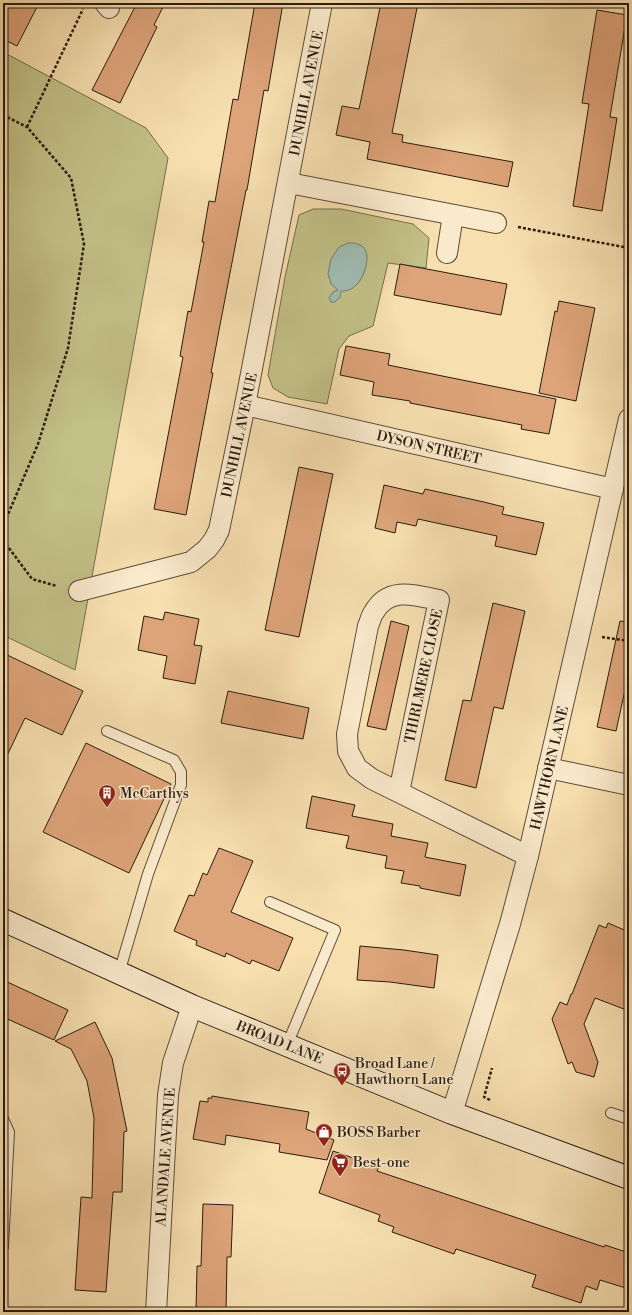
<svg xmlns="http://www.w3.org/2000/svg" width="632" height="1315" viewBox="0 0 632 1315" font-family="'Libre Bodoni',serif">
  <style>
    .green { fill: #c2c087; stroke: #766e4c }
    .water { fill: #9ebcb2; stroke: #707c71 }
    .building { fill: #dda379; stroke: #2a1c10 }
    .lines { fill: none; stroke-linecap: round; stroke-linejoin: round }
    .lane-casing { stroke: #5d4d38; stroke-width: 12 }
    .street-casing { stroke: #5d4d38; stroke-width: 22 }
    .secondary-casing { stroke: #2a1c10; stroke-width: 24 }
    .path { stroke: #2a1c10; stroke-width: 2.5; stroke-dasharray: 3 2; stroke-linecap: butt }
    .lane { stroke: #faeacc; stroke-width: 10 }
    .street { stroke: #faeacc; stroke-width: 20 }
    .secondary { stroke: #faeacc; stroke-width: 22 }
    .labels { text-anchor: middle; stroke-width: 3; stroke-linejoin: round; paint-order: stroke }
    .street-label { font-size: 14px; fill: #2a1c10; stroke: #faeacc }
    .poi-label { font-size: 14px; fill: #2a1c10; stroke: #faeacc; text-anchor: start }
  </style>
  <rect width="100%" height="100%" fill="#f7dfb0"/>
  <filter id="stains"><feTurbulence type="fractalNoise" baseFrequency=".005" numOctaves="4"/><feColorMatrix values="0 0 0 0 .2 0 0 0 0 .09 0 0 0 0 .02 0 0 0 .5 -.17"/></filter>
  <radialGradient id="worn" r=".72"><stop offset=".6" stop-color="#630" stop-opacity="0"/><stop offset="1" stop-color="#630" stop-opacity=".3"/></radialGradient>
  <g class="green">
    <path d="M3 52 146 128 168 158 75 670 3 635Z"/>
    <path d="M313 209H341L413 224 429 238 426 268 388 263 373 326 349 336 339 349 327 404 288 397 273 388 268 375 285 277 299 215Z"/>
  </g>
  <path class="water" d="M348 243C353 243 358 243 363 247 372 254 364 280 355 286 351 290 347 291 341 291L340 297 335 302H331L329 298 333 292 338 290 331 284 328 274 331 259 339 247Z"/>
  <g class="building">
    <path d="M3 3H39L17 46 3 39Z"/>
    <path d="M137 3H165L154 25 157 27 120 103 92 90Z"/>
    <path d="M255 3H283L268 91 264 90 247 190H246L220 325 211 373H213L186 515 154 509 183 357 180 356 188 311 191 312 204 242H202L209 201 215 202 233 99 238 100Z"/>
    <path d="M381 3H418L392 133 403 135 402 142 513 162 508 187 367 159 370 142 336 135 342 106 359 109Z"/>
    <path d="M597 10 627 15 610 117 617 118 602 211 573 206 589 104 582 103Z"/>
    <path d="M400 264 507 284 501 315 394 295Z"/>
    <path d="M559 301 595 308 576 401 539 393 555 311 557 312Z"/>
    <path d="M346 346 390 354 388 365 556 399 549 434 521 429 522 425 410 403V401L372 395 374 382 340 375Z"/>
    <path d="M299 467 333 474 299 637 265 630Z"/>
    <path d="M384 485 423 494 425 489 484 502 504 507 502 514 544 523 536 555 495 546 497 536 418 519 416 526 397 522 395 533 375 528Z"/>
    <path d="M493 603 525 611 503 709 494 707 476 788 445 780 463 700 471 701Z"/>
    <path d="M165 612 199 619 194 645 202 646 195 684 163 678 167 656 138 650 144 616 163 620Z"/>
    <path d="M391 621 409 626 386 730 367 726Z"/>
    <path d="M620 621 629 622V672L616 731 597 727Z"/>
    <path d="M3 653 83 691 62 735 25 718 3 764Z"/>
    <path d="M228 691 309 708 303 739 221 723Z"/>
    <path d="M86 743 171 784 129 873 43 832Z"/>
    <path d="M312 796 355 805 352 816 393 824 391 836 428 843 425 857 466 865 460 896 420 888V886L401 883 404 871 385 868 387 856 346 848 349 836 306 828Z"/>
    <path d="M219 848 253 861 231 912 293 938 279 971 252 960 250 964 226 953 225 957 196 945 197 941 174 931 189 895 194 896 203 873 207 875Z"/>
    <path d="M608 923 629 932V1011L595 998 584 1024 598 1062 594 1077 576 1072 572 1062 568 1064 552 1019 560 1002 567 1005 571 994H572L599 925 606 928Z"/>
    <path d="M360 946 404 950 438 955 434 988 390 982 357 980Z"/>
    <path d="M3 980 68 1010 54 1040 3 1017Z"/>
    <path d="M95 1022 112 1058 127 1131 124 1132 122 1192H113L106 1292 75 1290 81 1197 92 1198 94 1118 87 1081 71 1049 55 1041Z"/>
    <path d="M212 1096 309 1112 306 1129 334 1140 327 1160 279 1152 280 1144 226 1135 225 1145 193 1139 200 1101 208 1102V1098H212Z"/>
    <path d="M333 1151 379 1167 377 1171 604 1247 605 1245 629 1253V1289L600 1280 597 1290 586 1286 581 1303 532 1287 536 1275 456 1249 454 1254 392 1232 394 1227 378 1221 380 1215 319 1193Z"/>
    <path d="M203 1204 233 1205 231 1257H227L226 1312H196L197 1266H201Z"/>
  </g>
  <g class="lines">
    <g class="lane-casing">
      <g id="lane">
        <path d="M107 731 174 760 181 772V785L148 874 119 973"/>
        <path d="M270 902 335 930 287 1045"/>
        <path d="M611 1113 629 1119"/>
        <path d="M3 1119 9 1132 3 1247"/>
      </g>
    </g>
    <g class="street-casing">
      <g id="street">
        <path d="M105 3 109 8"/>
        <path d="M289 183 496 223"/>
        <path d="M447 253 453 215"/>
        <path d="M245 405 613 489"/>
        <path d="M79 591 191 562 207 549 214 540 219 530 245 405 322 3"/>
        <path d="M548 768 629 785"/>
        <path d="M399 792 439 600C415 595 389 586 374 612 371 616 370 622 368 626L347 734 348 751 357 768 372 779 528 856"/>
        <path d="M452 1113 510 924 528 856 629 419"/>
        <path d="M156 1312 168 1095 173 1063 192 1006"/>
      </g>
    </g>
    <g class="secondary-casing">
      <path id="secondary" d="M3 920 192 1006 452 1113 629 1178"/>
    </g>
    <g class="path">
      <path d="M3 115 27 127 71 178 84 244 68 348 38 444 3 526"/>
      <path d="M27 127 83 9"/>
      <path d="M518 227 629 248"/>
      <path d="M3 540 32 579 57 586"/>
      <path d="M602 637 629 641"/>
      <path d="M490 1100 484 1097 492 1068"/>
    </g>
    <use href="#lane" class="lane"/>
    <use href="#street" class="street"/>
    <use href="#secondary" class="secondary"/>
  </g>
  <defs>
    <g id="building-pin" transform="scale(0.9)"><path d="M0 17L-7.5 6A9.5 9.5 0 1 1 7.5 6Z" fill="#8f2418" stroke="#faeacc"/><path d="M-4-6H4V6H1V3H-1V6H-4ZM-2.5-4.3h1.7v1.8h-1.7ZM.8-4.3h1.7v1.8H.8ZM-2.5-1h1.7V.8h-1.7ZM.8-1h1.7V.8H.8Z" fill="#fff"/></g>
    <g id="bus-pin" transform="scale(0.9)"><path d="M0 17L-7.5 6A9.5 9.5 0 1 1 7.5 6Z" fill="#8f2418" stroke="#faeacc"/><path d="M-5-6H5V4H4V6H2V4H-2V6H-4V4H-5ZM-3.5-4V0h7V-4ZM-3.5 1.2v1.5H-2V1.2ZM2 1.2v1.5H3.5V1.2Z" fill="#fff"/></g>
    <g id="shop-pin" transform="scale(0.9)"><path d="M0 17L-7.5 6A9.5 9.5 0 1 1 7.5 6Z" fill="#8f2418" stroke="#faeacc"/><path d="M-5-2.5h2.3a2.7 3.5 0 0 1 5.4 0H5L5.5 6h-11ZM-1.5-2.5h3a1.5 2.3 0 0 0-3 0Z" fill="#fff"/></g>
    <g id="supermarket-pin" transform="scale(0.9)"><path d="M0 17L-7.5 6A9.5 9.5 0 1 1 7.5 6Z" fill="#8f2418" stroke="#faeacc"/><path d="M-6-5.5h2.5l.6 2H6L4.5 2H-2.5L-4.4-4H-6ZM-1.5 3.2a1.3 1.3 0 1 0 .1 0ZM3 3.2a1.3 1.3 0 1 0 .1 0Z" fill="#fff"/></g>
  </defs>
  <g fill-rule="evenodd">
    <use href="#building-pin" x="107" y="793"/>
    <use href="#bus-pin" x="342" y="1071"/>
    <use href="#shop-pin" x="324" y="1132"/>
    <use href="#supermarket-pin" x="340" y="1162"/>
  </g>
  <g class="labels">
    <g class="street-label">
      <text transform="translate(306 93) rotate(-79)" y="5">DUNHILL AVENUE</text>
      <text transform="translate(239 435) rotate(-78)" y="5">DUNHILL AVENUE</text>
      <text transform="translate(429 447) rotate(13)" y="5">DYSON STREET</text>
      <text transform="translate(423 676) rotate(-78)" y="5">THIRLMERE CLOSE</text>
      <text transform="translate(549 768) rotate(-77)" y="5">HAWTHORN LANE</text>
      <text transform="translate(280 1042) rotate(22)" y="5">BROAD LANE</text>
      <text transform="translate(165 1157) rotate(-86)" y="5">ALANDALE AVENUE</text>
    </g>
    <g class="poi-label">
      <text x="120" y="798">McCarthys</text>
      <text x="355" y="1068">Broad Lane /<tspan x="355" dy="16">Hawthorn Lane</tspan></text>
      <text x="337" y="1137">BOSS Barber</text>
      <text x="353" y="1167">Best-one</text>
    </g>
  </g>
  <rect width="632" height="1315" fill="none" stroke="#f7dfb0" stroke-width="16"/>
  <rect x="4" y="4" width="624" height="1307" fill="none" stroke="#2a1c10" stroke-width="2"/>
  <rect x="8" y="8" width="616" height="1299" fill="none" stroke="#2a1c10"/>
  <rect width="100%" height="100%" filter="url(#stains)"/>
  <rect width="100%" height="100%" fill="url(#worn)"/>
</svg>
